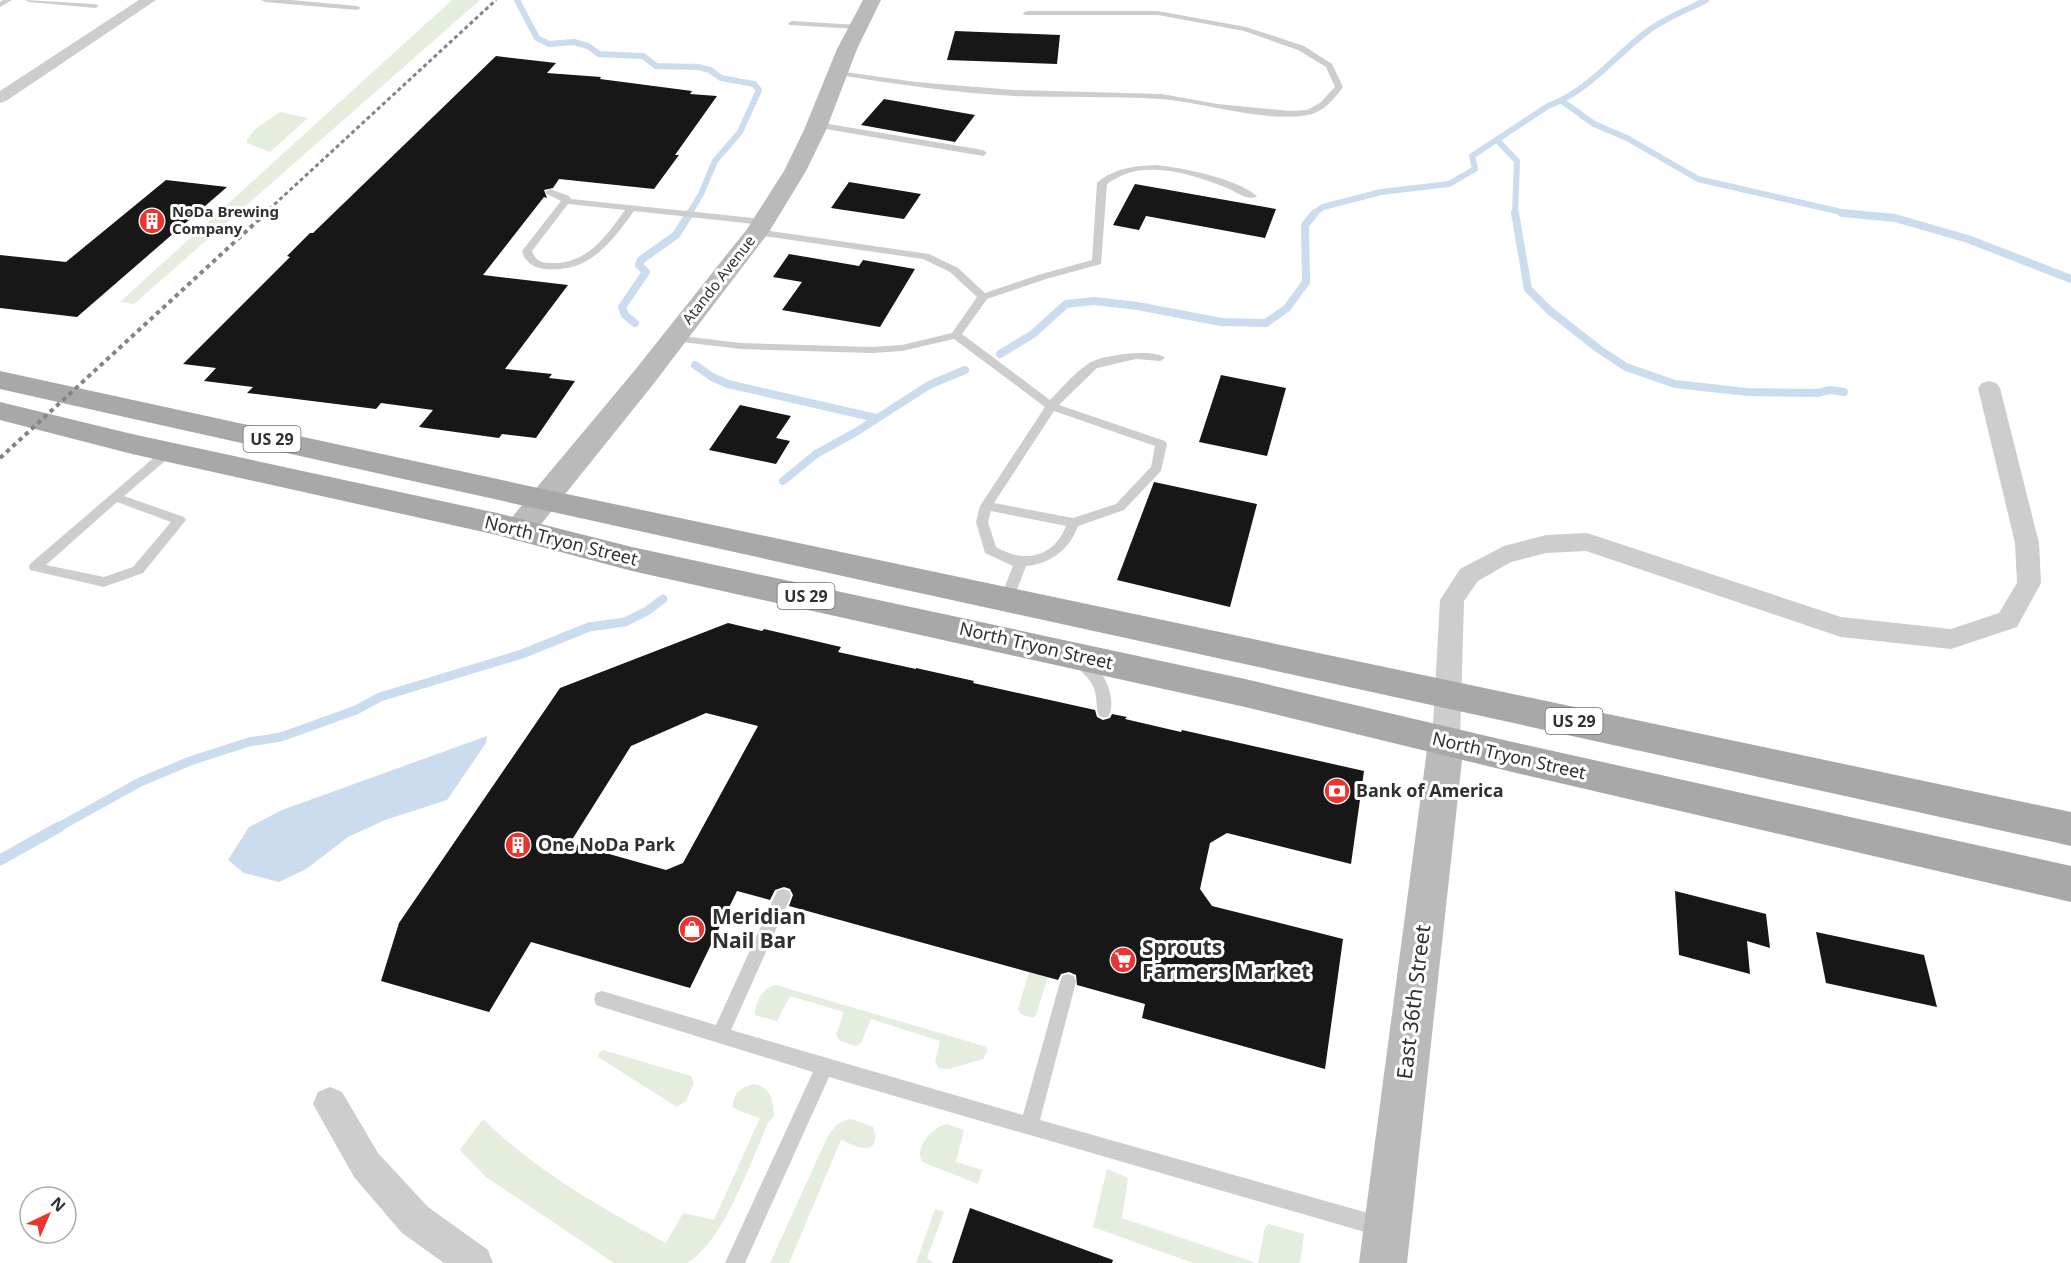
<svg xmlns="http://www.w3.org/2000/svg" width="2071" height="1263" viewBox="0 0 2071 1263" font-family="'Noto Sans',sans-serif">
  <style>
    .green { fill: #e4edde }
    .water { fill: #cadced }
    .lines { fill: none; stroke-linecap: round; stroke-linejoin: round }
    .stream-far3 { stroke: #cadced; stroke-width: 6 }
    .stream-far2 { stroke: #cadced; stroke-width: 8 }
    .stream-far1 { stroke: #cadced; stroke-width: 9 }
    .stream { stroke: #cadced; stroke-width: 11 }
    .building { fill: #171717; fill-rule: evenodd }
    .lane { fill: #cdcdcd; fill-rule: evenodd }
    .street { fill: #cdcdcd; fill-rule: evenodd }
    .secondary { fill: #bababa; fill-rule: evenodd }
    .primary { fill: #a8a8a8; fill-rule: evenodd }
    .rail-far1 { stroke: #858585; stroke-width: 3; stroke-dasharray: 4 3; stroke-linecap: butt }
    .rail { stroke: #858585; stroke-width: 4; stroke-dasharray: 4.5 4; stroke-linecap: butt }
    .labels { text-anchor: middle; stroke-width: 6; stroke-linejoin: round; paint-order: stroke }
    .far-poi-label { font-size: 15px; font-weight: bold; fill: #303030; stroke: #fff; text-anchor: start }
    .far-street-label { font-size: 15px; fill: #303030; stroke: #fff }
    .shield { fill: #fff; stroke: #6e6e6e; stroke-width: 1.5 }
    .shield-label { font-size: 16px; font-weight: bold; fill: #303030 }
    .street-label { font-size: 18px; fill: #303030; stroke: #fff }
    .poi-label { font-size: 18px; font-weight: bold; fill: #303030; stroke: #fff; text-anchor: start }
    .near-poi-label { font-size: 21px; font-weight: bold; fill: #303030; stroke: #fff; text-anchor: start }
    .near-street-label { font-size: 21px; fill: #303030; stroke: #fff }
  </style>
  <rect width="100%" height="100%" fill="#fff"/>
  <g class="green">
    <path d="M452 0H480L134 304 120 302Z"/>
    <path d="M280 112 308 118 270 152 247 143V140L254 130Z"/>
    <path d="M1029 972 1048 977 1036 1015 1032 1018 1021 1014 1018 1009Z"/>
    <path d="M776 985 984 1046 988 1050 983 1059 949 1069 939 1068 935 1062 940 1041 871 1019 861 1043 856 1046 840 1041 836 1035 844 1012 790 996 777 1021 755 1015C755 1002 763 987 776 985Z"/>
    <path d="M603 1050 691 1076 694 1083 686 1101 677 1107 598 1057 599 1053Z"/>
    <path d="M754 1084C771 1087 773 1100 774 1116L768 1123C751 1161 723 1243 687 1263H614L486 1177 460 1150 483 1119C536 1171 601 1208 666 1243L683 1213 714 1220 760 1118 740 1111 733 1107C732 1093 742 1087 754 1084Z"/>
    <path d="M851 1119 873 1127C875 1133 877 1137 874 1143 868 1155 850 1143 841 1140L789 1263H770L827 1138C834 1127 838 1121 851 1119Z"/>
    <path d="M947 1124 964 1130 956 1162 982 1170 978 1184 922 1162C914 1146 933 1127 947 1124Z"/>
    <path d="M1107 1169 1128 1178 1122 1218 1256 1263H1193L1093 1227Z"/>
    <path d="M935 1209 944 1212 927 1258 934 1263H916Z"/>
    <path d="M1269 1224 1304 1234 1300 1263H1258L1265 1227Z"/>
  </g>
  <path class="water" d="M487 736 486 743 447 800 385 820 348 837 306 869 279 882 244 873 228 860 249 827 282 810Z"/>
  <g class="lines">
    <g class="stream-far3">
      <path d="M517 0 537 38 549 44 574 42 588 46 599 54 643 56 656 66 698 67 710 70 721 78 754 84 759 90 740 132 715 161 701 194 689 214"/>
      <path d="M1562 101 1594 124 1627 138 1698 179 1850 214"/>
      <path d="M1497 140 1517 161 1515 214"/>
      <path d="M1313 214 1323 207 1381 192 1449 184 1475 169 1472 156 1548 106C1589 91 1614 56 1648 31 1665 18 1687 10 1706 0"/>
    </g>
    <g class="stream-far2">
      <path d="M1515 213 1528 289 1549 310 1600 350 1626 367 1675 384 1747 392 1818 393 1830 390 1844 392"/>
      <path d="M1842 213 1895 218 1968 239 2071 279"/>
      <path d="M635 323 625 315 622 307 646 272 639 265 641 260 676 235 690 213"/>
      <path d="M1000 354 1033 334 1066 304 1094 301 1138 306 1221 322 1266 323 1287 308 1306 282 1305 225 1315 213"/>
      <path d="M695 365 712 377 728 384 876 418"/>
      <path d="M783 481 816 454 856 432 929 385 965 370"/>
    </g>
    <path class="stream-far1" d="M57 828 140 782 190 761 249 742 281 737 356 710 380 697 522 654 589 627 625 622 647 611 663 599"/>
    <path class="stream" d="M0 860 59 827"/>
  </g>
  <g class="building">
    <path d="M955 31 1060 35 1057 64 947 60Z"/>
    <path d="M496 56 556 63 547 73 601 77 600 79 692 91 690 94 717 96 675 155H679L654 189 559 179 553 188 544 190 547 198 544 197 483 275 568 285 505 369 552 374 549 378 575 381 536 438 502 434 499 438 419 427 433 410 381 403 376 409 247 393 253 387 204 381 216 368 183 364 290 257 287 256 310 233H313Z"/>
    <path d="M884 99 975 115 955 142 861 125Z"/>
    <path d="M166 180 227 187 77 317 0 308V255L66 262Z"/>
    <path d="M849 182 921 194 904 219 831 208Z"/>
    <path d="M1135 184 1276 209 1265 238 1146 216 1139 230 1113 225Z"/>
    <path d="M789 254 859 266 863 260 915 269 880 327 782 310 802 282 773 277Z"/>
    <path d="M1221 375 1286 388 1267 456 1199 442Z"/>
    <path d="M740 405 791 416 776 438 790 441 776 464 709 450Z"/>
    <path d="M1154 482 1257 504 1230 607 1117 580Z"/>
    <path d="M728 623 762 631 764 629 841 647 838 652 916 669V668L974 681 973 683 1095 710 1097 717 1103 720 1110 718 1112 714 1127 717 1125 719 1181 732 1182 730 1364 771 1351 864 1227 833 1210 843 1200 889 1212 906 1343 939 1325 1069 1142 1018 1145 1004 1077 985 1076 975 1069 972 1061 974 1058 980 789 906 793 895 790 889 784 887 775 890 770 900 737 891 690 988 531 942 489 1012 381 981 399 923 560 688ZM706 713 758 726 683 863 666 870 570 843 631 746Z"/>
    <path d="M1675 891 1766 914 1770 948 1747 941 1750 974 1679 955Z"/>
    <path d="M1816 932 1924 955 1937 1007 1826 983Z"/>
    <path d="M970 1208 1113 1260 1112 1263H952Z"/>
  </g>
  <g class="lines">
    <g class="lane">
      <path d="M3 0H12L0 7V2Z"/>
      <path d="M25 0 95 4 99 6 95 8 29 2Z"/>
      <path d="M261 0H291L357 6 361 8 357 10 265 2Z"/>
      <path d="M1027 11H1158L1246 27 1304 46 1332 64 1343 87C1334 99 1324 112 1308 115 1263 123 1205 102 1160 99 1111 96 1063 98 1014 96 955 93 896 84 838 75L834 73 838 71 916 82 1013 90 1162 94 1217 104 1291 111 1307 110 1320 103 1335 87 1326 67 1298 50 1244 31 1158 15H1024L1023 13Z"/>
      <path d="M792 21 858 25 862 27 858 29 789 25 788 23Z"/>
      <path d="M817 122 983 150 987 153 983 156 814 127 813 125Z"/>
      <path d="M1156 165C1184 168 1235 178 1257 196 1249 202 1236 192 1227 188 1199 177 1167 166 1136 171 1125 173 1116 178 1107 184L1101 264 1046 279 987 299 962 334 1050 400C1062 388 1074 373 1088 364 1100 355 1154 348 1165 358L1160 361 1136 359 1097 368 1059 405 1165 441 1167 444 1161 471 1124 510 1078 526C1070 549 1050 564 1026 566L1012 603H1002L1000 599 1013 566 985 553 976 522 980 506 1045 407 954 339 902 351 872 353 741 349 673 341 668 338 673 335 741 343 872 347 902 345 952 333 977 297 950 272 923 259 757 235 752 232 757 229 929 254 958 268 985 293 1038 275 1092 260 1097 183C1114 168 1134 166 1156 165ZM1054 411 1155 446 1151 467 1116 504 1073 518 994 503ZM991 511 1066 526C1053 559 1023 563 996 547L988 522Z"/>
      <path d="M550 189 569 196 571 199 763 219 768 222 763 225 634 211C611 243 589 273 546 269 534 268 525 263 522 251L561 201 547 194 545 192ZM568 204 625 210C606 237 586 265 550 263 541 263 535 260 532 251Z"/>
      <path d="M168 448 174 452 172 455 124 496 184 517 186 520 143 573 109 585 104 587 30 570 29 567 30 564 164 449ZM117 502 171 522 133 567 104 577 46 565Z"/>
      <path d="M1081 657C1101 663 1118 696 1109 716L1104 718 1099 716C1095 707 1098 696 1093 686 1089 677 1079 671 1074 662L1076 658Z"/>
      <path d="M783 889 789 891 791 896 731 1030 1023 1115 1060 982 1062 976 1068 974 1074 976 1076 982 1040 1120 1382 1217 1389 1220 1392 1227 1389 1234 1382 1237 829 1077 745 1263H725L813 1072 602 1007 596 1005 594 999 596 993 602 991 716 1025 777 891Z"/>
    </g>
    <g class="street">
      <path d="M139 0H156L6 101 0 103V91Z"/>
      <path d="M1989 381 1996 383 2000 388 2039 543 2041 583 2017 627 1951 649 1841 637 1586 551 1546 553 1511 562 1478 581 1464 601 1460 742 1456 750 1446 754 1436 750 1432 742 1440 600 1460 569 1504 546 1546 535 1587 533 1841 617 1951 629 1999 613 2017 583 2015 543 1978 388 1982 383Z"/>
      <path d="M330 1087 342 1092 378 1153 428 1207 488 1250 493 1263H444L402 1233 354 1177 313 1104 318 1092Z"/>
    </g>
    <g class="secondary">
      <path d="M863 0H881L857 49 826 130 806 171 769 232 655 382 530 538 519 541 508 538 504 530 508 522 635 370 747 229 784 171 804 130 837 49Z"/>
      <path d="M1446 727 1459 731 1464 742 1407 1263H1359L1428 742 1433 731Z"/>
    </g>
    <g class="primary">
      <path d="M0 371 543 489 2071 812V846C1381 693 690 544 0 389Z"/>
      <path d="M0 402 132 434 497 513 632 547 1245 679 1508 741 2071 866V902L1508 771 1245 707 632 571 497 535 132 454 0 420Z"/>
    </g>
    <path class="rail-far1" d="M264 214 496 0"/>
    <path class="rail" d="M0 458 266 213"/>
  </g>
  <defs>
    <g id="building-disc" transform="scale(1.35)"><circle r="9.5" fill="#e9342f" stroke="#fff"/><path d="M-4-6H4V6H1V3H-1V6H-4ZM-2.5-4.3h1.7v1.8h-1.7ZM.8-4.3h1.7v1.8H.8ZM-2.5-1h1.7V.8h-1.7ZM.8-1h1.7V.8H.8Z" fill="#fff"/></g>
    <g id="bank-disc" transform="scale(1.35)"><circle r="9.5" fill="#e9342f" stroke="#fff"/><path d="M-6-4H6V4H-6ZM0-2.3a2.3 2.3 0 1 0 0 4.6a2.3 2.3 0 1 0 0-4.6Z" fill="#fff"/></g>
    <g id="shop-disc" transform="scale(1.35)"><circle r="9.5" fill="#e9342f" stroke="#fff"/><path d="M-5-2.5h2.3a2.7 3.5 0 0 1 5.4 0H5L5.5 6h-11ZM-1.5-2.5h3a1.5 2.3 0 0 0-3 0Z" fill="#fff"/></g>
    <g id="supermarket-disc" transform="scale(1.35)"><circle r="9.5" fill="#e9342f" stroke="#fff"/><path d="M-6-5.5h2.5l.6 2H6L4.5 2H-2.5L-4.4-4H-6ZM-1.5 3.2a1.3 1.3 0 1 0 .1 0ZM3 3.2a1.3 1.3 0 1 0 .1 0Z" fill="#fff"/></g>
  </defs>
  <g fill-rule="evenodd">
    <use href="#building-disc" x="152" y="221"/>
    <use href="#bank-disc" x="1337" y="791"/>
    <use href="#building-disc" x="518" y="845"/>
    <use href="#shop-disc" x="692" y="929"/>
    <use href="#supermarket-disc" x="1123" y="960"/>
  </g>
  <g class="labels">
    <g class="far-poi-label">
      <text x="172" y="217">NoDa Brewing<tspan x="172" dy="17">Company</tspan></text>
    </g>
    <g class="far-street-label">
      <text transform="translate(719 280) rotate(-52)" y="5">Atando Avenue</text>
    </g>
    <g class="shield">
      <rect x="243.5" y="426" width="57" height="26" rx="4.5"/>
      <rect x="777.5" y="583" width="57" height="26" rx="4.5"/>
      <rect x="1545.5" y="708" width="57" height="26" rx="4.5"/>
    </g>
    <g class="shield-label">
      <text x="272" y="445">US 29</text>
      <text x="806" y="602">US 29</text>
      <text x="1574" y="727">US 29</text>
    </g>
    <g class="street-label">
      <text transform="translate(561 541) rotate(14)" y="6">North Tryon Street</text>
      <text transform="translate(1036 646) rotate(13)" y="6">North Tryon Street</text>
      <text transform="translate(1509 756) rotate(13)" y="6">North Tryon Street</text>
    </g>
    <g class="poi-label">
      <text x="1356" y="797">Bank of America</text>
      <text x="538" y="851">One NoDa Park</text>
    </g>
    <g class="near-poi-label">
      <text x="712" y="924">Meridian<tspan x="712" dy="24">Nail Bar</tspan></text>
      <text x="1142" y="955">Sprouts<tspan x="1142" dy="24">Farmers Market</tspan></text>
    </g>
    <g class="near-street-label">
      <text transform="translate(1414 1002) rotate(-83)" y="7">East 36th Street</text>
    </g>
  </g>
  <g transform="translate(48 1215) rotate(44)"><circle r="28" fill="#ffffff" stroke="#acacac" stroke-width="1.5"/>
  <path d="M0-4.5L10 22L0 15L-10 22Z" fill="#e9342f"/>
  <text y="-9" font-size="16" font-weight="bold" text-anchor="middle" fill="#303030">N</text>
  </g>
</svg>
